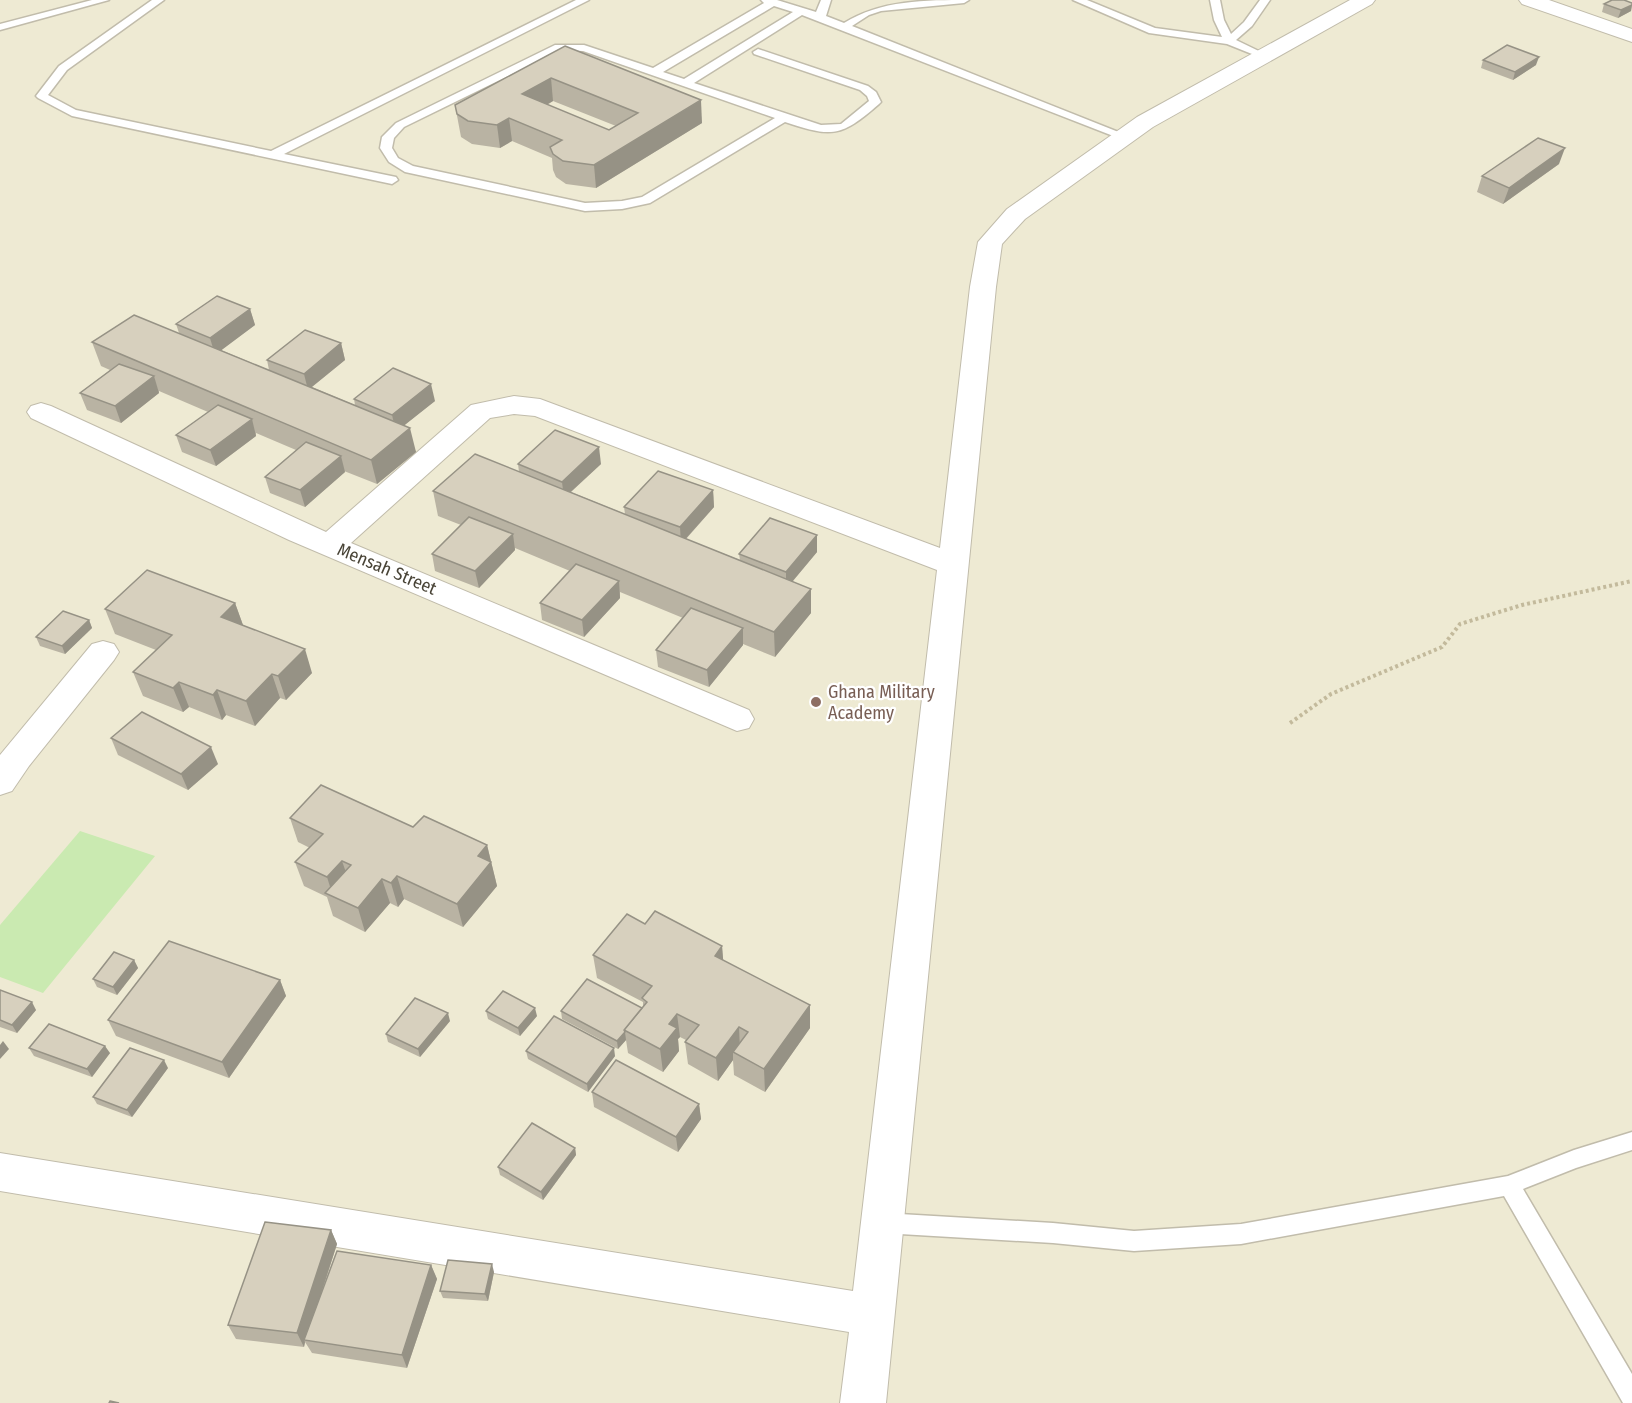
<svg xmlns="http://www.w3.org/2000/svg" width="1632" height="1403" viewBox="0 0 1632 1403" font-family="'Fira Sans Condensed',sans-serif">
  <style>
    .education { fill: #eeead3 }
    .green { fill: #caeab1 }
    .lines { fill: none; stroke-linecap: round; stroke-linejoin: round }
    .service-casing { stroke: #c1bcab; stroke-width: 3 }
    .minor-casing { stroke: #c1bcab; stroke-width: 2 }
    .path { stroke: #c3ba9c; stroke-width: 4; stroke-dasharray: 3 3; stroke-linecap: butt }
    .service { fill: #fff; fill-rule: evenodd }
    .minor { fill: #fff; fill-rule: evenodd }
    .wall { fill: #b9b3a3; fill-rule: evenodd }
    .shaded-wall { fill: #969285 }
    .building { fill: #d7d0be; stroke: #969285; stroke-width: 1.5; fill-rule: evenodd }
    .education-dot { fill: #8d6e63; stroke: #fff; stroke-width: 2 }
    .labels { text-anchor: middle; stroke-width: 4.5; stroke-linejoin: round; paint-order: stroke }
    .street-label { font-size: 18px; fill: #494437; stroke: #fff }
    .education-label { font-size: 18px; fill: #785e54; stroke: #fff; text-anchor: start }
  </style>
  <rect width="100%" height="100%" fill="#f5f3e9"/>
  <rect class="education" x="0" y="0" width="1632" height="1403"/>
  <path class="green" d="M80 831 155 856 43 993 0 977V925Z"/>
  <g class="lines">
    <g class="service-casing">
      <g id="service">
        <path d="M92 0H109L0 30V24Z"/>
        <path d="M152 0H164L67 70 48 95 76 110 271 151 576 0H589L284 154 396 177 398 180 392 184 72 116 38 98 36 96 59 66Z"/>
        <path d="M761 0H777L816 12 821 0H831L826 16 844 23C881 0 925 0 969 0L964 3 881 11 869 15 852 26 1131 137 1125 140 1121 139 802 15 694 83 821 125 841 124 869 101 867 96 860 90 754 54 753 52 758 49 868 86 876 92 881 102 879 104C841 137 833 138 785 122L650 203 622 209 585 211 405 172 389 162 380 148 382 137 396 123 555 45H584L653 68 764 3ZM774 6 793 12 684 79 663 72ZM561 50 583 51 775 118 642 197 622 201 585 203 413 166 398 158 392 148 394 138 404 127Z"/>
        <path d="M1073 0H1087L1155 28 1222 37 1214 20 1210 0H1220L1224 20 1231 34 1244 22 1260 0H1270L1252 26 1236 40 1267 55 1262 58 1227 44 1149 33Z"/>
        <path d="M1632 1132V1150L1576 1168 1523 1189 1632 1374V1403H1623L1504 1196 1241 1244 1134 1251 1053 1243 883 1233 876 1230 872 1223 876 1216 883 1213 1053 1223 1134 1231 1241 1224 1508 1176 1574 1150Z"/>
      </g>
    </g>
    <g class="minor-casing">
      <g id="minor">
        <path d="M1350 0H1375L1372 4 1153 127 1025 219 1002 244 996 287 886 1403H840L849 1332 0 1191V1153L853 1291 937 570 535 416 514 414 490 418 351 543 749 710 754 719 749 728 737 731 289 540 31 418 27 412 31 406 41 403 51 406 326 532 471 405 514 396 540 399 940 548 970 287 978 242 1007 209 1137 117Z"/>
        <path d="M1519 0H1549L1632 29V42L1522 4Z"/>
        <path d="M103 641 114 644 119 652 114 660 29 766 12 791 0 795V755L92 644Z"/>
      </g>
    </g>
    <path class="path" d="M1290 723 1331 694 1442 647 1460 624 1522 605 1632 581"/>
    <use href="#service" class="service"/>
    <use href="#minor" class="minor"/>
  </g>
  <g class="wall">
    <path d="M1632 3 1631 11 1618 18 1602 12 1604 4Z"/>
    <path d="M565 46 702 123 596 188 566 184 556 177 553 170 552 158 512 141 500 148 472 144 461 137 455 105ZM553 101 616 126 609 130 547 105Z"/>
    <path d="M1483 60 1536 65 1513 80 1481 68Z"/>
    <path d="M1559 164 1503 204 1477 192 1482 176Z"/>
    <path d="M250 309 255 325 221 350 269 370 267 360 341 343 345 360 312 387 355 405 354 399 435 401 404 425 416 452 377 484 344 471 345 472 305 507 270 493 265 477 296 450 256 433V436L216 466 182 452 176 435 208 412 159 391V393L121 423 87 410 80 393 110 370 101 366 92 342 179 333 176 324Z"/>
    <path d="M518 464H601L571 492 625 514 624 507 713 490 714 507 686 539 740 560 739 554 817 552 793 581 811 613 775 657 743 644V645L709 687 658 667 656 650 683 618 620 592V598L584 637 542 620 540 603 570 571 515 548V550L479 588 435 571 432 554 461 525 438 516 433 491 519 472Z"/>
    <path d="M235 603 243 625 312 673 286 700 280 698 255 726 226 715 222 720 189 707 183 712 143 696 133 672 156 650 115 634 105 609Z"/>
    <path d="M89 620 92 628 65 654 40 646 36 637Z"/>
    <path d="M111 738 218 764 188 790 118 755Z"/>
    <path d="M290 818 413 827 487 845 497 886 463 927 404 899 398 907 390 903 365 932 333 916 327 897 304 886 295 862 310 848 298 842Z"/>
    <path d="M645 924 722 946 723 961 810 1028 765 1092 734 1075 733 1060 718 1081 688 1064 685 1042 686 1040 680 1037 678 1039 679 1051 663 1072 628 1053 626 1040 618 1049 562 1019 561 1011 642 1008 643 1007V1002L597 978 593 955Z"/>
    <path d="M134 960 138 968 117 995 97 987 93 979Z"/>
    <path d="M280 980 286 996 229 1078 116 1036 108 1020Z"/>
    <path d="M0 990 36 1010 17 1033 0 1027Z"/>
    <path d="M486 1011 537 1016 520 1036 488 1019Z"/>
    <path d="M450 1021 420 1057 388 1042 386 1034Z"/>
    <path d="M29 1048 110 1053 92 1077 34 1056Z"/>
    <path d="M526 1051 615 1056 588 1092 528 1059Z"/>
    <path d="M168 1068 132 1117 97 1104 93 1097Z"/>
    <path d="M592 1092 699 1104 701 1119 678 1152 594 1107Z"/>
    <path d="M575 1148 576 1155 543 1200 500 1175 498 1167Z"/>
    <path d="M331 1230 337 1244 320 1298 431 1265 437 1279 407 1368 312 1353 305 1342 304 1347 236 1339 228 1325Z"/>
    <path d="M494 1272 488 1301 443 1298 440 1291Z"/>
  </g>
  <g class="shaded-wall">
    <path d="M1632 5 1631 11 1618 18 1621 10Z"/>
    <path d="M1539 57 1536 65 1513 80 1515 72Z"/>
    <path d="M551 78 553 101 525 117 522 94Z"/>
    <path d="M701 100 702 123 596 188 594 165Z"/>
    <path d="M509 118 512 141 500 148 497 125Z"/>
    <path d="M1565 148 1559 164 1503 204 1509 188Z"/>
    <path d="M250 309 255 325 215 355 210 338Z"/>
    <path d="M341 343 345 360 308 390 304 374Z"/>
    <path d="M154 376 159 393 121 423 115 406Z"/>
    <path d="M431 384 435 401 396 432 392 415Z"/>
    <path d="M252 419 256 436 216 466 210 450Z"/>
    <path d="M410 428 416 452 377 484 371 460Z"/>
    <path d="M599 447 601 464 564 498 562 482Z"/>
    <path d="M341 456 345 472 305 507 300 490Z"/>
    <path d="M713 490 714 507 681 544 680 527Z"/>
    <path d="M513 534 515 550 479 588 475 571Z"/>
    <path d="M817 535V552L786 589V572Z"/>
    <path d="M619 581 620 598 584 637 582 620Z"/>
    <path d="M811 589V613L775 657 774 632Z"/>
    <path d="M235 603 244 628 221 617Z"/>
    <path d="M89 620 92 628 65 654 62 646Z"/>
    <path d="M743 628V645L709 687 707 670Z"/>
    <path d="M305 649 312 673 286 700 278 676Z"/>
    <path d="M272 674 280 698 255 726 246 701Z"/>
    <path d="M179 682 189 707 183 712 173 688Z"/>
    <path d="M217 690 226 715 222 720 213 695Z"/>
    <path d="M211 747 218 764 188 790 181 774Z"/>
    <path d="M487 845 497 886 463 927 457 904 478 856Z"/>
    <path d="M342 861 350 884 333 896 327 877Z"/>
    <path d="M397 876 404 899 398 907 391 883Z"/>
    <path d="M382 879 390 903 365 932 358 908Z"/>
    <path d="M722 946 724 970 715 956Z"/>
    <path d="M134 960 138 968 117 995 113 987Z"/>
    <path d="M280 980 286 996 229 1078 222 1062Z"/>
    <path d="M32 1002 36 1010 17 1033 12 1025Z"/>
    <path d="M810 1005V1028L765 1092 764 1069Z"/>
    <path d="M535 1008 537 1016 520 1036 518 1028Z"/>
    <path d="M448 1013 450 1021 420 1057 418 1049Z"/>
    <path d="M677 1014 680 1037 678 1039 679 1051 663 1072 660 1049 669 1024Z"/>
    <path d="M739 1027 740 1050 733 1052V1060L718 1081 716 1058Z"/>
    <path d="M625 1032 626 1040 618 1049 617 1041Z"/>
    <path d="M3 1041 9 1049 0 1059V1045Z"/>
    <path d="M105 1046 110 1053 92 1077 87 1069Z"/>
    <path d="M614 1048 615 1056 588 1092 587 1084Z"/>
    <path d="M164 1060 168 1068 132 1117 127 1110Z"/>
    <path d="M699 1104 701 1119 678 1152 676 1137Z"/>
    <path d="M575 1148 576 1155 543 1200 541 1192Z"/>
    <path d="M331 1230 337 1244 306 1340H304L305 1342 304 1347 297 1333Z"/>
    <path d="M492 1264 494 1272 488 1301 485 1294Z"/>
    <path d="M431 1265 437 1279 407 1368 402 1355Z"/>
  </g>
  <g class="building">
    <path d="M1612 0H1624L1632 3V5L1621 10 1604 4Z"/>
    <path d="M1507 45 1539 57 1515 72 1483 60Z"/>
    <path d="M565 46 701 100 594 165 563 161 553 154 550 147 562 140 509 118 497 125 468 121 457 114 455 105ZM551 78 638 113 609 130 522 94Z"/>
    <path d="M1538 138 1565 148 1509 188 1482 176Z"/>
    <path d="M217 296 250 309 210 338 176 324Z"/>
    <path d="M134 315 410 428 371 460 92 342Z"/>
    <path d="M305 330 341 343 304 374 267 360Z"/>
    <path d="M119 364 154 376 115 406 80 393Z"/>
    <path d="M393 368 431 384 392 415 354 399Z"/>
    <path d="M218 405 252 419 210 450 176 435Z"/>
    <path d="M555 430 599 447 562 482 518 464Z"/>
    <path d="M306 442 341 456 300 490 265 477Z"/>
    <path d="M475 454 811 589 774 632 433 491Z"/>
    <path d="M658 471 713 490 680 527 624 507Z"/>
    <path d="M469 517 513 534 475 571 432 554Z"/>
    <path d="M770 518 817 535 786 572 739 554Z"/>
    <path d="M576 564 619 581 582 620 540 603Z"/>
    <path d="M147 570 235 603 221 617 305 649 278 676 272 674 246 701 217 690 213 695 179 682 173 688 133 672 172 635 105 609Z"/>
    <path d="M691 608 743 628 707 670 656 650Z"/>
    <path d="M63 611 89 620 62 646 36 637Z"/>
    <path d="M142 712 211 747 181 774 111 738Z"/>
    <path d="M321 785 413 827 424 816 487 845 478 856 491 862 457 904 397 876 391 883 382 879 358 908 325 893 351 865 342 861 327 877 295 862 323 834 290 818Z"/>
    <path d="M655 911 722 946 715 956 810 1005 764 1069 733 1052 748 1032 739 1027 716 1058 685 1042 699 1025 677 1014 669 1024 677 1028 660 1049 624 1030 647 1002 642 998 652 986 593 955 627 914 645 924Z"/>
    <path d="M169 941 280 980 222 1062 108 1020Z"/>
    <path d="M114 952 134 960 113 987 93 979Z"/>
    <path d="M587 979 642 1008 624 1030 625 1032 617 1041 561 1011Z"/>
    <path d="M0 990 32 1002 12 1025 0 1020Z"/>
    <path d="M503 991 535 1008 518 1028 486 1011Z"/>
    <path d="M415 998 448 1013 418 1049 386 1034Z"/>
    <path d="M554 1016 614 1048 587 1084 526 1051Z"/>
    <path d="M49 1024 105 1046 87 1069 29 1048Z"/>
    <path d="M130 1048 164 1060 127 1110 93 1097Z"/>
    <path d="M616 1060 699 1104 676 1137 592 1092Z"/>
    <path d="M532 1123 575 1148 541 1192 498 1167Z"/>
    <path d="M265 1222 331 1230 297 1333 228 1325Z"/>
    <path d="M337 1251 431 1265 402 1355 304 1340Z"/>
    <path d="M448 1260 492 1264 485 1294 440 1291Z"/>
    <path d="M110 1401 119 1403H109Z"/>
  </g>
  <circle class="education-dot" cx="816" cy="702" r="6"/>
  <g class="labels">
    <g class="street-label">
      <text transform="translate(387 569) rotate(23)" y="6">Mensah Street</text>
    </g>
    <g class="education-label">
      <text x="828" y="698">Ghana Military<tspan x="828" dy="21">Academy</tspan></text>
    </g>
  </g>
</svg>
